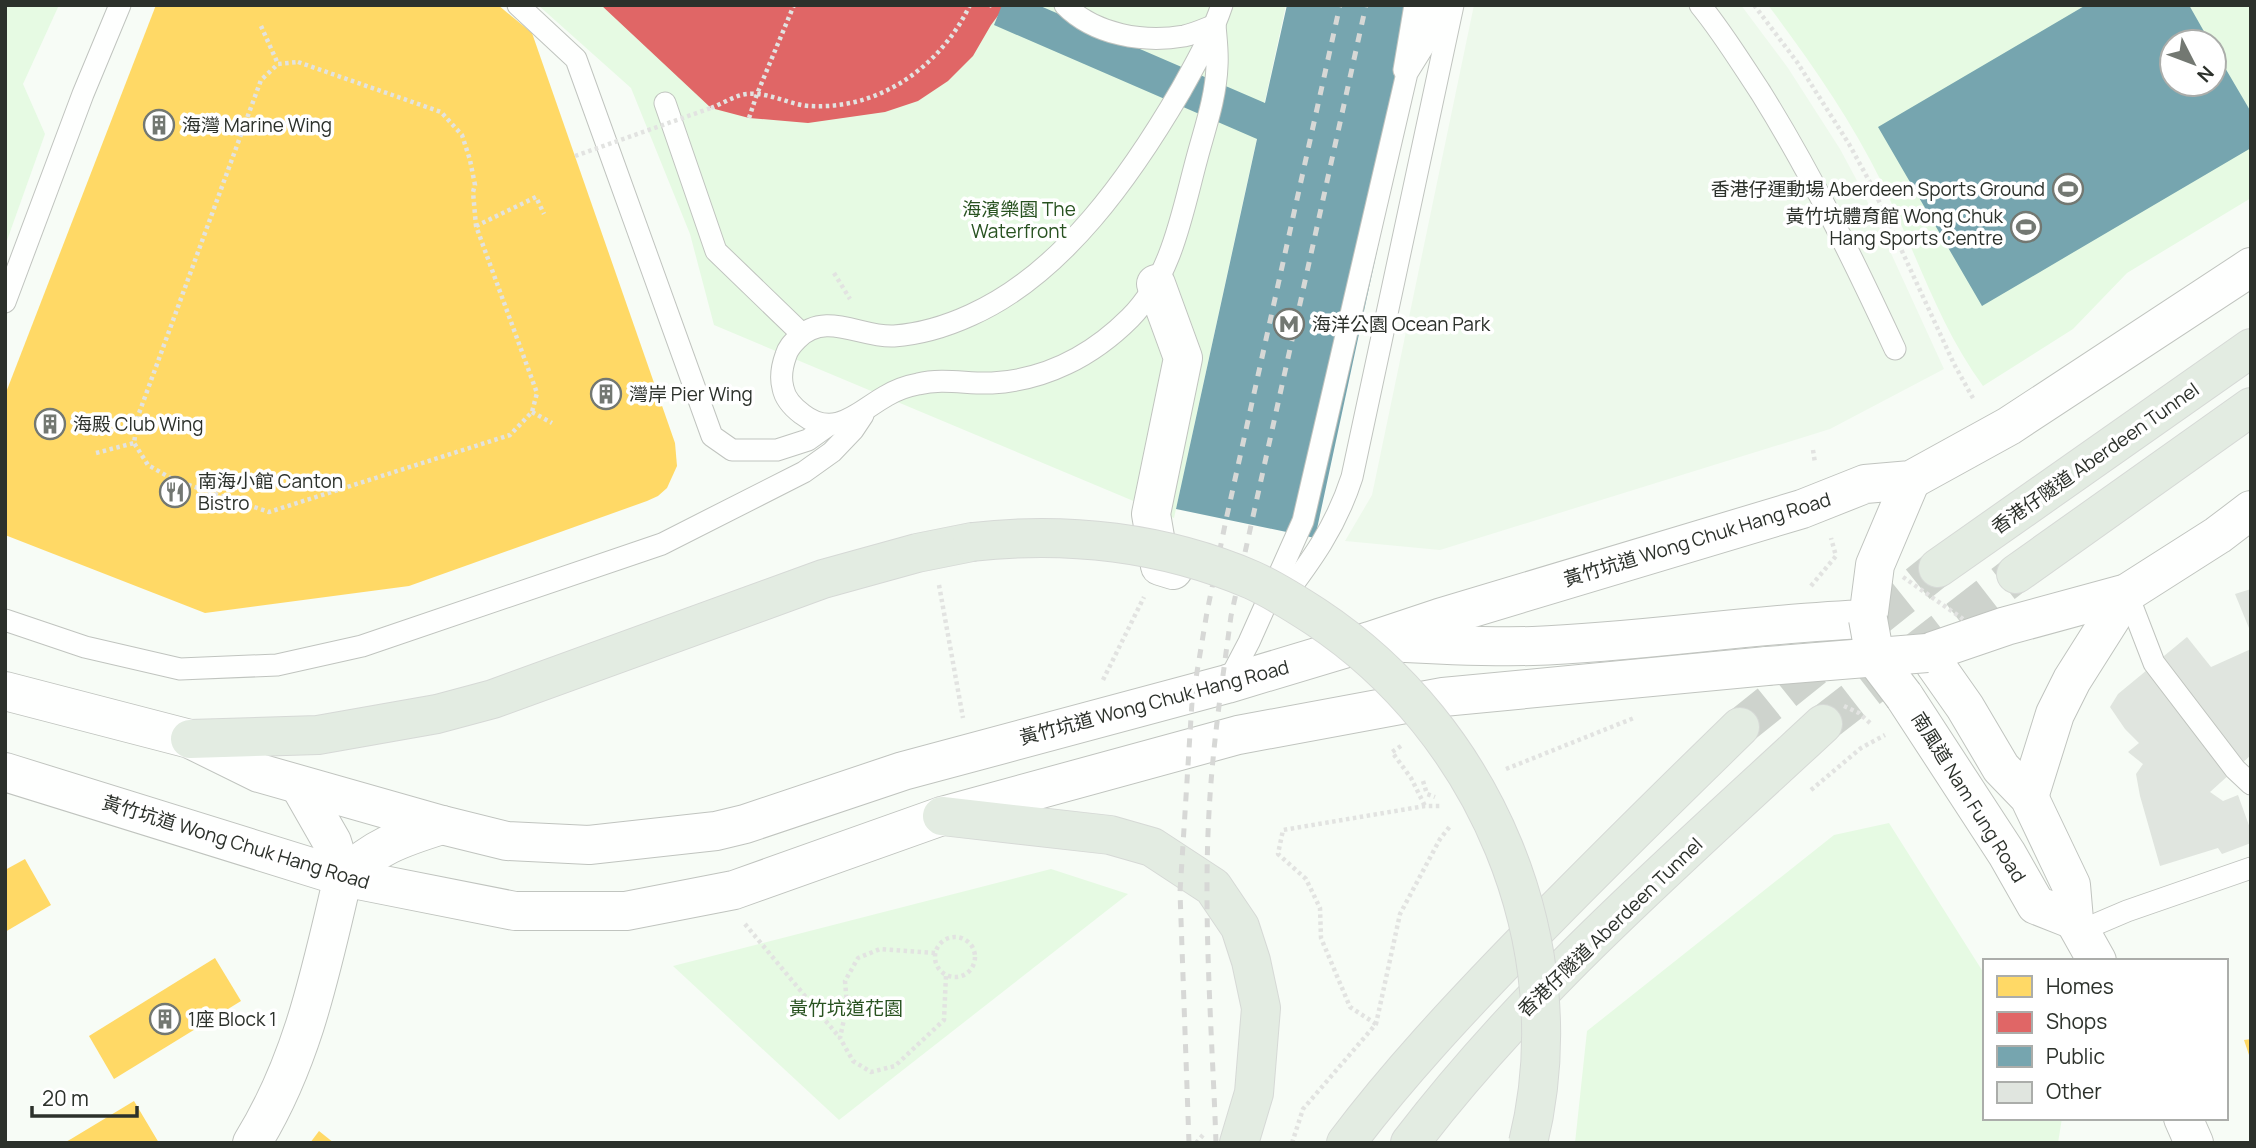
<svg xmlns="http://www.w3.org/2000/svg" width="2256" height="1148" viewBox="0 0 2256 1148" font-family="Manrope,'Noto Sans TC',sans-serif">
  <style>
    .built { fill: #edf9eb }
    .green { fill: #e6fae3; fill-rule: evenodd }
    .homes { fill: #ffd966 }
    .shops { fill: #e06666 }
    .public { fill: #76a5af }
    .building { fill: #e0e5df }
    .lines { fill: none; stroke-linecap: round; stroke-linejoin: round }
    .highway-tunnel { stroke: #ced3cd; stroke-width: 38; stroke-dasharray: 38 19; stroke-linecap: butt }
    .lane-casing { stroke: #c0c4bf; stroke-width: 23 }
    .street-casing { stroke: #c0c4bf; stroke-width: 40 }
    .secondary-casing { stroke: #c0c4bf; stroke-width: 40 }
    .highway-casing { stroke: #d6d9d6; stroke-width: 40 }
    .path { stroke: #e2e3e1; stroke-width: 4.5; stroke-dasharray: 3.5 3.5; stroke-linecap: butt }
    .lane { stroke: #fefffe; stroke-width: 21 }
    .street { stroke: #fefffe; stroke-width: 38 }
    .secondary { stroke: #fefffe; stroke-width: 38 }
    .highway { stroke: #e3ece2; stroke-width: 38 }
    .rail { stroke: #d7d8d6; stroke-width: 5; stroke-dasharray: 9 9; stroke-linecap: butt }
    .secondary-bridge-casing { stroke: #c0c4bf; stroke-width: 40; stroke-linecap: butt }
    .highway-bridge-casing { stroke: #d6d9d6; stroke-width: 40; stroke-linecap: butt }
    .path-bridge { stroke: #e2e3e1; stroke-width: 4.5; stroke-dasharray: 3.5 3.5; stroke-linecap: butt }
    .secondary-bridge { stroke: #fefffe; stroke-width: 38 }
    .highway-bridge { stroke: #e3ece2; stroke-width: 38 }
    .labels { text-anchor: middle; stroke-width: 7; stroke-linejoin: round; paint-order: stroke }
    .poi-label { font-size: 19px; fill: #2c312b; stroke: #fff; text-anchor: start }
    .park-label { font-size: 19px; fill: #285220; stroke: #fff }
    .street-label { font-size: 19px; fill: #2c312b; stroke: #fff }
  </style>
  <rect width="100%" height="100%" fill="#f7fcf6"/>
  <path class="built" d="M1474 5H1741L1788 68 1840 149 1862 190 1944 369 1830 429 1440 550 1345 541 1372 495Z"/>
  <g class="green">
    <path d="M5 5H59L23 84 45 134 5 246Z"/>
    <path d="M538 5H1286L1174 518 714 325 690 234 631 88Z"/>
    <path d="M1768 5H2251V198L2127 273 2073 329 1983 386C1938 325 1915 249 1881 181 1850 118 1810 61 1768 5ZM2172 42H2214V84H2172Z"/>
    <path d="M1889 823 1985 975V1118H2062L2058 1143H1575L1587 1031 1834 835Z"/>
    <path d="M1051 869 1128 894 839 1120 673 966Z"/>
  </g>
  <g class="homes">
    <path d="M156 5H498L532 33 675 443 677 466 667 488 658 496 647 501 409 586 205 613 5 535V395Z"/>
    <path d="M25 859 51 905 5 932V870Z"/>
    <path d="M215 958 241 1001 114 1079 89 1036Z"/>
    <path d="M2251 1039V1058H2250L2244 1040Z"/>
    <path d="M134 1101 159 1143H64L71 1139Z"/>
    <path d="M319 1131 334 1143H310Z"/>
  </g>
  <path class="shops" d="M601 5H1006L991 25 973 56 948 81 918 101 885 112 808 123 749 118 711 108Z"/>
  <g class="public">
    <path d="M1002 5H1038L1265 103 1287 5H1430L1315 538 1176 509 1257 139 994 25Z"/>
    <path d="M2086 5H2189L2210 42H2172V84H2214V49L2251 112V148L1982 306 1878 127Z"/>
  </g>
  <g class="building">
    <path d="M2251 589V633L2235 594Z"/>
    <path d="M2187 637 2211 667 2251 649V755L2210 792 2223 801 2238 795 2251 831V843L2222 854 2218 848 2160 866 2140 796 2136 774 2143 764 2128 752 2139 743 2125 729 2110 707 2118 694Z"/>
  </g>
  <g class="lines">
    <g class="highway-tunnel">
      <path d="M1823 724 2016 574"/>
      <path d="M1740 727 1938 568"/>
    </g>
    <g class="lane-casing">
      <g id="lane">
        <path d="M518 5 576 59 712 436 732 450H777L808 440 829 425"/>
        <path d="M1065 5C1095 35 1144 43 1184 36 1194 34 1205 29 1215 25"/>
        <path d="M1700 5C1723 33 1741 63 1761 93 1812 175 1854 261 1895 349"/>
        <path d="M1215 25C1216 38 1218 52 1217 66 1216 97 1205 128 1197 158 1182 213 1172 276 1130 318 1092 356 1045 380 992 383 967 384 943 378 918 384 907 386 896 390 886 396 859 411 835 440 802 414 794 408 785 399 783 388 780 377 782 366 786 355 788 348 792 344 797 339 825 310 861 338 894 336 921 334 947 326 971 315 1063 274 1132 174 1181 90 1196 63 1212 35 1222 5"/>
        <path d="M1404 70 1415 5"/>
        <path d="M665 103 716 251 802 334"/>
        <path d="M5 302 83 94 120 5"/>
        <path d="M2127 593 2154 663 2235 769 2251 784"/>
        <path d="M1280 602C1311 561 1336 527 1352 477L1453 5"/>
        <path d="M5 620 85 647 180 669 277 665 362 646 662 544 804 472 832 452 853 430 863 415"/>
        <path d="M1227 684 1249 642 1303 521 1407 73 1425 44 1435 5"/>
        <path d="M2080 931 2127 911 2251 868"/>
      </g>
    </g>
    <g class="street-casing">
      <g id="street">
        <path d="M1156 284 1183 358 1151 514 1160 566 1173 570"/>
        <path d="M252 1143C303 1061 321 970 343 877"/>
      </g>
    </g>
    <g class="secondary-casing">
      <g id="secondary">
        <path d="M1389 642C1437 645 1485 647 1533 646 1645 642 1756 623 1868 619L1875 565 1911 480"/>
        <path d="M5 691 190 739 259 773 442 825 507 841 589 845 716 831 745 824 903 771 1227 684 1370 641 1439 618 1802 509 1865 484 1911 480 2009 426 2251 267"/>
        <path d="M1904 696 2007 854 2036 905 2074 920"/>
        <path d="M5 772 343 877 515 911H626L734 890 942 816 1238 735 1443 697 1767 666"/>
        <path d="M300 786 332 842 343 877"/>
        <path d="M2029 797 2055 714 2072 680 2127 593"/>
        <path d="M343 877C375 847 400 838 442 825"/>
        <path d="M2097 961 2074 920 2071 885 2029 797 2001 768 1965 707 1927 653 2006 626 2127 593 2218 535 2251 510"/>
        <path d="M2183 1118 2194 1143"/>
      </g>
    </g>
    <g class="highway-casing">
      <g id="highway">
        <path d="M1938 568 2251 348"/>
        <path d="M2016 574 2251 407"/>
        <path d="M190 739 318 735 437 714 493 699 823 579 917 553 972 542"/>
        <path d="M942 816 1110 835 1152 847 1213 887 1240 927 1251 961 1261 1008 1254 1093 1239 1143"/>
        <path d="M1346 1143C1398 1074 1458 1010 1518 948 1591 873 1665 800 1740 727"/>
        <path d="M1410 1143C1530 986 1679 858 1823 724"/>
      </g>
    </g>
    <g class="path">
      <path d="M990 5 992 6"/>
      <path d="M1754 5 1797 62 1849 144 1872 186 1954 364 1974 400"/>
      <path d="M261 26 278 64"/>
      <path d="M298 62 441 112 462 135 470 160 475 185 473 192 476 226 537 393 532 412 510 435 269 512 174 480 148 465 134 443 138 416 261 80 278 64Z"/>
      <path d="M711 108C721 104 731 98 741 95 764 89 788 105 810 106 880 110 941 66 970 5"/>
      <path d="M749 118 757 94 794 5"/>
      <path d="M476 226 536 197 544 214"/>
      <path d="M834 273 850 299"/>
      <path d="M532 412 552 423"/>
      <path d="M1813 450 1815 463"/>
      <path d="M96 453 134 443"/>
      <path d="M939 585 963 718"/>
      <path d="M1811 586 1836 556 1831 538"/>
      <path d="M1103 680 1144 597"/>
      <path d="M1401 746 1392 752 1411 778 1425 806"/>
      <path d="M1506 769 1634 718"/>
      <path d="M1423 781 1427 794 1435 797"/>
      <path d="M1811 790 1861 748 1885 735"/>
      <path d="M745 924 840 1038"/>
      <circle cx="955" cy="957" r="20"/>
      <path d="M935 953 880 949 858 958 845 981 847 1005 840 1038 853 1061 871 1072 895 1066 944 1020 946 975"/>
      <path d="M1376 1024 1350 1007 1321 938 1320 908 1306 879 1278 854 1283 830 1425 806H1442"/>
      <path d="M1196 1143 1203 1135"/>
      <path d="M1292 1143 1303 1109 1376 1024 1400 914 1440 839 1451 825"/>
    </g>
    <use href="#lane" class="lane"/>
    <use href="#street" class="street"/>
    <use href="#secondary" class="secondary"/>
    <use href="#highway" class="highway"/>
    <g class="rail">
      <path d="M1189 1143 1180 892 1192 702 1207 612 1226 520 1340 5"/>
      <path d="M1216 1143C1212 1028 1202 911 1210 796 1214 736 1223 676 1231 616L1366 5"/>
    </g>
    <g class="secondary-bridge-casing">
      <g id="secondary-bridge">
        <path d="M1868 619 1875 658 1904 696"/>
        <path d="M1767 666 1927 653"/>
      </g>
    </g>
    <g class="highway-bridge-casing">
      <path id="highway-bridge" d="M972 542C1067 531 1164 542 1252 580 1274 590 1296 604 1316 617 1485 729 1577 944 1528 1143"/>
    </g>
    <g class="path-bridge">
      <path d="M575 156 711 108"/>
      <path d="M1903 577 1963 619"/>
      <path d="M1844 706 1859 713 1870 723"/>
    </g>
    <use href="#secondary-bridge" class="secondary-bridge"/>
    <use href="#highway-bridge" class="highway-bridge"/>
  </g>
  <defs>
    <g id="building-ring" transform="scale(1.575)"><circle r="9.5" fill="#fff" stroke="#737872" stroke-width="1.5"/><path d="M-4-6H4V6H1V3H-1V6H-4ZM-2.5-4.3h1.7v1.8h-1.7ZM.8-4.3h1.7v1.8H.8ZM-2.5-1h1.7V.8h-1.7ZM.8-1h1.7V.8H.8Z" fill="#737872"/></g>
    <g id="stadium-ring" transform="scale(1.575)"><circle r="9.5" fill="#fff" stroke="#737872" stroke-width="1.5"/><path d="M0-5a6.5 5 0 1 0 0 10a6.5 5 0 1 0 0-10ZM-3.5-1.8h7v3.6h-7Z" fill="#737872"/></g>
    <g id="metro-ring" transform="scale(1.575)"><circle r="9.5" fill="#fff" stroke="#737872" stroke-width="1.5"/><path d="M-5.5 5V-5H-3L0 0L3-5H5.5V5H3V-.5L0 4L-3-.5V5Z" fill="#737872"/></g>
    <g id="restaurant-ring" transform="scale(1.575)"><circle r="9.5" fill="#fff" stroke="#737872" stroke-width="1.5"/><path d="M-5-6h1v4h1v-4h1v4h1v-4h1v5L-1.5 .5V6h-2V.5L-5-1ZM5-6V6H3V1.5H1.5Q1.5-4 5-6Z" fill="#737872"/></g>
  </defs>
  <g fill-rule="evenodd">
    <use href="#building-ring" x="159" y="125"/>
    <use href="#stadium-ring" x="2068" y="189"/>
    <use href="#stadium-ring" x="2026" y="227"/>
    <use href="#metro-ring" x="1289" y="324"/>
    <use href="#building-ring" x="606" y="394"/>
    <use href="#building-ring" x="50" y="424"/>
    <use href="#restaurant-ring" x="175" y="492"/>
    <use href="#building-ring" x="165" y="1019"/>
  </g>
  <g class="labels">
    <g class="poi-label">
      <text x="182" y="132">海灣 Marine Wing</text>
      <text x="2045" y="196" text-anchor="end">香港仔運動場 Aberdeen Sports Ground</text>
      <text x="2003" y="223" text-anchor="end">黃竹坑體育館 Wong Chuk<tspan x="2003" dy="22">Hang Sports Centre</tspan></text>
      <text x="1312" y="331">海洋公園 Ocean Park</text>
      <text x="629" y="401">灣岸 Pier Wing</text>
      <text x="73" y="431">海殿 Club Wing</text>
      <text x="198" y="488">南海小館 Canton<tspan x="198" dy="22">Bistro</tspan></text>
      <text x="188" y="1026">1座 Block 1</text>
    </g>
    <g class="park-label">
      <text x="1019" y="216">海濱樂園 The<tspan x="1019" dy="22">Waterfront</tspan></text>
      <text x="846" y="1015">黃竹坑道花園</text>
    </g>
    <g class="street-label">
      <text transform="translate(2095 458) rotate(-35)" y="7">香港仔隧道 Aberdeen Tunnel</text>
      <text transform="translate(1697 539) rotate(-17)" y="7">黃竹坑道 Wong Chuk Hang Road</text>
      <text transform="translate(1154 702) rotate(-15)" y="7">黃竹坑道 Wong Chuk Hang Road</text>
      <text transform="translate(1969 797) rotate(58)" y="7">南風道 Nam Fung Road</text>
      <text transform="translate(236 842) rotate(17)" y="7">黃竹坑道 Wong Chuk Hang Road</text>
      <text transform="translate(1610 927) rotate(-44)" y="7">香港仔隧道 Aberdeen Tunnel</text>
    </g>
  </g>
  <rect width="2256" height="1148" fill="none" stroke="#2c312b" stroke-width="14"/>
  <rect x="1983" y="959" width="245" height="161" fill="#ffffff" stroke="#abadaa" stroke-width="2"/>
  <rect x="1997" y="976" width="35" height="21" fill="#ffd966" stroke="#abadaa" stroke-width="2"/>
  <text x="2046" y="994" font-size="21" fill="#2c312b">Homes</text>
  <rect x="1997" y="1012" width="35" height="21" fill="#e06666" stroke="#abadaa" stroke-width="2"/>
  <text x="2046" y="1029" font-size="21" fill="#2c312b">Shops</text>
  <rect x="1997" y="1046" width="35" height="21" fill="#76a5af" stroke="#abadaa" stroke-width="2"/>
  <text x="2046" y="1064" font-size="21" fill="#2c312b">Public</text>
  <rect x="1997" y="1082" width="35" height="21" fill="#e0e5df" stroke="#abadaa" stroke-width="2"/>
  <text x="2046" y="1099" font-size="21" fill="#2c312b">Other</text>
  <g transform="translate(2193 63) rotate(132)"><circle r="33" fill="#ffffff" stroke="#abadaa" stroke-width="2"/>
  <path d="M0-5L12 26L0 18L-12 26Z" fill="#737872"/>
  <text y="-10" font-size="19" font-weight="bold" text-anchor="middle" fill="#2c312b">N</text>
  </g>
  <path d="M32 1106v10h105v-10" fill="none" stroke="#2c312b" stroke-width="3.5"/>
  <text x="42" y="1106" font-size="21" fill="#2c312b" stroke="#ffffff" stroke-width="5" paint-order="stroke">20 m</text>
</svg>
